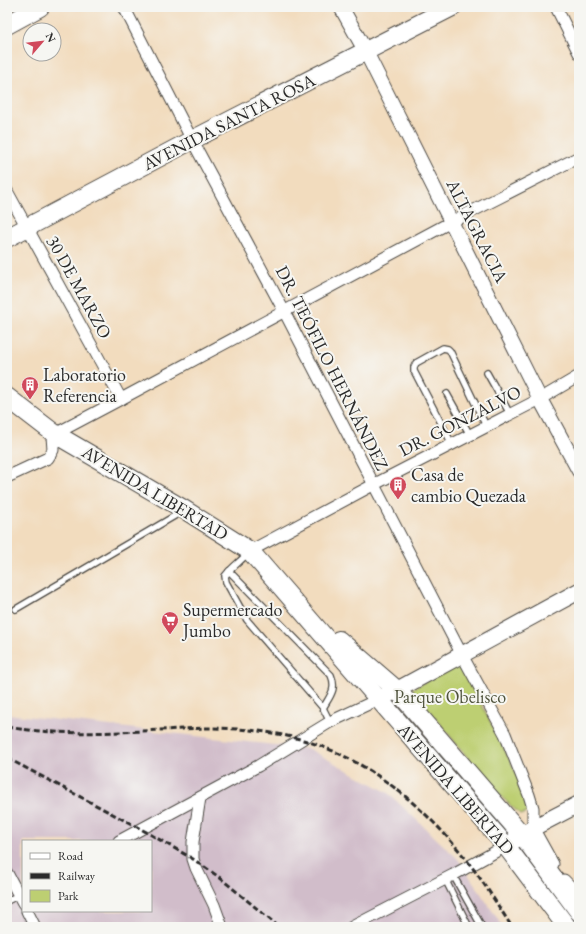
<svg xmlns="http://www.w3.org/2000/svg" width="586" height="934" viewBox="0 0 586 934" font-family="'EB Garamond',serif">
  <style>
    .industrial { fill: #d1bdca; fill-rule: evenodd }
    .green { fill: #bdcf72; stroke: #747d4e }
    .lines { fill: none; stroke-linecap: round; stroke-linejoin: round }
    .service-casing { stroke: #494641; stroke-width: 8 }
    .minor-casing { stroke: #494641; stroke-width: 13 }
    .tertiary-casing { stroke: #494641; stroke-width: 16 }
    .secondary-casing { stroke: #494641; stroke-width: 18 }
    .primary-casing { stroke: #494641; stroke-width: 20 }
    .service { stroke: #fff; stroke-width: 5.5 }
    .minor { stroke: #fff; stroke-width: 11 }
    .tertiary { stroke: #fff; stroke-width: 14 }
    .secondary { stroke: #fff; stroke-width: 16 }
    .primary { stroke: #fff; stroke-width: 18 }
    .rail { stroke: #2b2b2b; stroke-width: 3; stroke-dasharray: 6 3; stroke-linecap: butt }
    .labels { text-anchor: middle; stroke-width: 4; stroke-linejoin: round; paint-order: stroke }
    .street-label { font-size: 18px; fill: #2b2b2b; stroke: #f6f6f2 }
    .poi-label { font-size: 18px; fill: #2b2b2b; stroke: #f6f6f2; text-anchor: start }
    .park-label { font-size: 18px; fill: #50543d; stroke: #f6f6f2 }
  </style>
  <rect width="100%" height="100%" fill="#f6f6f2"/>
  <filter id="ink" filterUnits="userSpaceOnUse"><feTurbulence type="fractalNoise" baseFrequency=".025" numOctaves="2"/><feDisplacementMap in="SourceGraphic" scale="8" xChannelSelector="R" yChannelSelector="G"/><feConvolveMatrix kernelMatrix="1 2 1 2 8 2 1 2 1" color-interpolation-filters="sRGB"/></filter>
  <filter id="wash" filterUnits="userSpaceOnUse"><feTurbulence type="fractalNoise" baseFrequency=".012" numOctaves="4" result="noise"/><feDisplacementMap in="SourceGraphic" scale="16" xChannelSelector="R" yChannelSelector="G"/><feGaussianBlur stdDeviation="0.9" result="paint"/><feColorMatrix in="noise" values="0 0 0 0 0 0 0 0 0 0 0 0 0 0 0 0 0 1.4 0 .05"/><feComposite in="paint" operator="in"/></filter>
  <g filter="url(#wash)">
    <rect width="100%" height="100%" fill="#f2dcbe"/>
    <path class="industrial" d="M7 714 309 749 387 792 458 859 503 927H7ZM23 841H151V911H23Z"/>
    <path class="green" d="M460 662 527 794 530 811 521 815 493 789 412 689Z"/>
  </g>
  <g filter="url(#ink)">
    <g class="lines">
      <g class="service-casing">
        <g id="service">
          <path d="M487 373 510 414"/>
          <path d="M447 394 470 435"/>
          <path d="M452 444 414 371V367L416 363 443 348 448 349 450 351 486 426"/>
          <path d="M248 553C241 561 232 567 225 576L226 582 247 620 323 708 330 722"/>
          <path d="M229 571 331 675C337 689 330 696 323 708"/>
          <path d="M16 609 183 511"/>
          <path d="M453 875 482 927"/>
          <path d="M445 879 469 927"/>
          <path d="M7 901 19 895"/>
        </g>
      </g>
      <g class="minor-casing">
        <g id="minor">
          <path d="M124 7 192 140 284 311 462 655 505 734 529 795 533 808V828L553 864"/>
          <path d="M556 7 579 53"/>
          <path d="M7 191 121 399"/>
          <path d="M7 477 48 458 53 450 52 436 55 434 121 399 451 222 579 157"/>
          <path d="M250 551 373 485 540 399 579 376"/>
          <path d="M200 798 193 842V859L196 868 214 905 222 927"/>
          <path d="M119 841 258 766 330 722 379 699"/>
          <path d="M7 873 23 903"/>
          <path d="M564 880 579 895"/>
          <path d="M27 911 35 927"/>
          <path d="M352 927 453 875 506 846"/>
        </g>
      </g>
      <g class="tertiary-casing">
        <path id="tertiary" d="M341 7 366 52 540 399 579 471"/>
      </g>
      <g class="secondary-casing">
        <g id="secondary">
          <path d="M379 699 397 690 579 591"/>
          <path d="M506 846 533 828 579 804"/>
        </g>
      </g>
      <g class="primary-casing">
        <g id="primary">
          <path d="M7 25 40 7"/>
          <path d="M7 238 192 140 452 7"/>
          <path d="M7 397 55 434 185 510 250 551 506 846 567 927"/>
          <path d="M339 640 397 690 522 835 579 912"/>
        </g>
      </g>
      <use href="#service" class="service"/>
      <use href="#minor" class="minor"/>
      <use href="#tertiary" class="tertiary"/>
      <use href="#secondary" class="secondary"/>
      <use href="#primary" class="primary"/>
      <g class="rail">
        <path d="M7 727C73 738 140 730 207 728 239 728 272 731 303 740 371 760 429 810 472 867 486 886 499 907 512 927"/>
        <path d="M7 758 141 829 193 859 219 877 279 927"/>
      </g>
    </g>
  </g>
  <defs>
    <g id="building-pin" transform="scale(0.9)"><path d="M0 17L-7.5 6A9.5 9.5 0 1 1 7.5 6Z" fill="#d1495b" stroke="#f6f6f2"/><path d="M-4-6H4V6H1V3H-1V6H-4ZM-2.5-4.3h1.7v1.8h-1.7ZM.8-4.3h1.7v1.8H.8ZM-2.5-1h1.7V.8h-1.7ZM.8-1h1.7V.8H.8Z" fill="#fff"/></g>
    <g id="supermarket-pin" transform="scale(0.9)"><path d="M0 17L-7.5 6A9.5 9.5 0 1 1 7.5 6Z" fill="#d1495b" stroke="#f6f6f2"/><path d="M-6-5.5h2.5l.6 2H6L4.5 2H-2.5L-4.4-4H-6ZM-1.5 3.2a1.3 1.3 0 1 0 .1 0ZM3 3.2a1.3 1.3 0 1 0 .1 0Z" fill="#fff"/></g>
  </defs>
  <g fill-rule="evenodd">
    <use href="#building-pin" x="30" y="385"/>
    <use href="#building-pin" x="398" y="485"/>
    <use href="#supermarket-pin" x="170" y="620"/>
  </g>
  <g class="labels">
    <g class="street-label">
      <text transform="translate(229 122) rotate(-27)" y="6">AVENIDA SANTA ROSA</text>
      <text transform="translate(477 231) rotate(63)" y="6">ALTAGRACIA</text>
      <text transform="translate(79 287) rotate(61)" y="6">30 DE MARZO</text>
      <text transform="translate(332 368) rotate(63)" y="6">DR. TEÓFILO HERNÁNDEZ</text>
      <text transform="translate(460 421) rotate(-27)" y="6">DR. GONZALVO</text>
      <text transform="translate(155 493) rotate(31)" y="6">AVENIDA LIBERTAD</text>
      <text transform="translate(456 789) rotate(49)" y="6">AVENIDA LIBERTAD</text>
    </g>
    <g class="poi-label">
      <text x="43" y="381">Laboratorio<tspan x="43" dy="21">Referencia</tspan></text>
      <text x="411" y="481">Casa de<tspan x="411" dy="21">cambio Quezada</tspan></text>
      <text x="183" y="616">Supermercado<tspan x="183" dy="21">Jumbo</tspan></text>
    </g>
    <g class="park-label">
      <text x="450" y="703">Parque Obelisco</text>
    </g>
  </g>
  <rect width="586" height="934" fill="none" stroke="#f6f6f2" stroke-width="24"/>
  <rect x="22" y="840" width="130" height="72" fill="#f6f6f2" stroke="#a5a5a2"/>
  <rect x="30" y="853" width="20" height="6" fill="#ffffff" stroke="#a5a5a2"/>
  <text x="58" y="860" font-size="12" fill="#2b2b2b">Road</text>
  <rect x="30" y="873" width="20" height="6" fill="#2b2b2b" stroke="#a5a5a2"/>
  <text x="58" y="880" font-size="12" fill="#2b2b2b">Railway</text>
  <rect x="30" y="890" width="20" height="12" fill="#bdcf72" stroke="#a5a5a2"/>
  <text x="58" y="900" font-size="12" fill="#2b2b2b">Park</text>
  <g transform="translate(42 42) rotate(62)"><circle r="19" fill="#f6f6f2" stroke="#a5a5a2"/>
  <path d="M0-3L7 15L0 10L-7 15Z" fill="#d1495b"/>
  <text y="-6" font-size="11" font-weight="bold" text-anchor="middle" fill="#2b2b2b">N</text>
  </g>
</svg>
